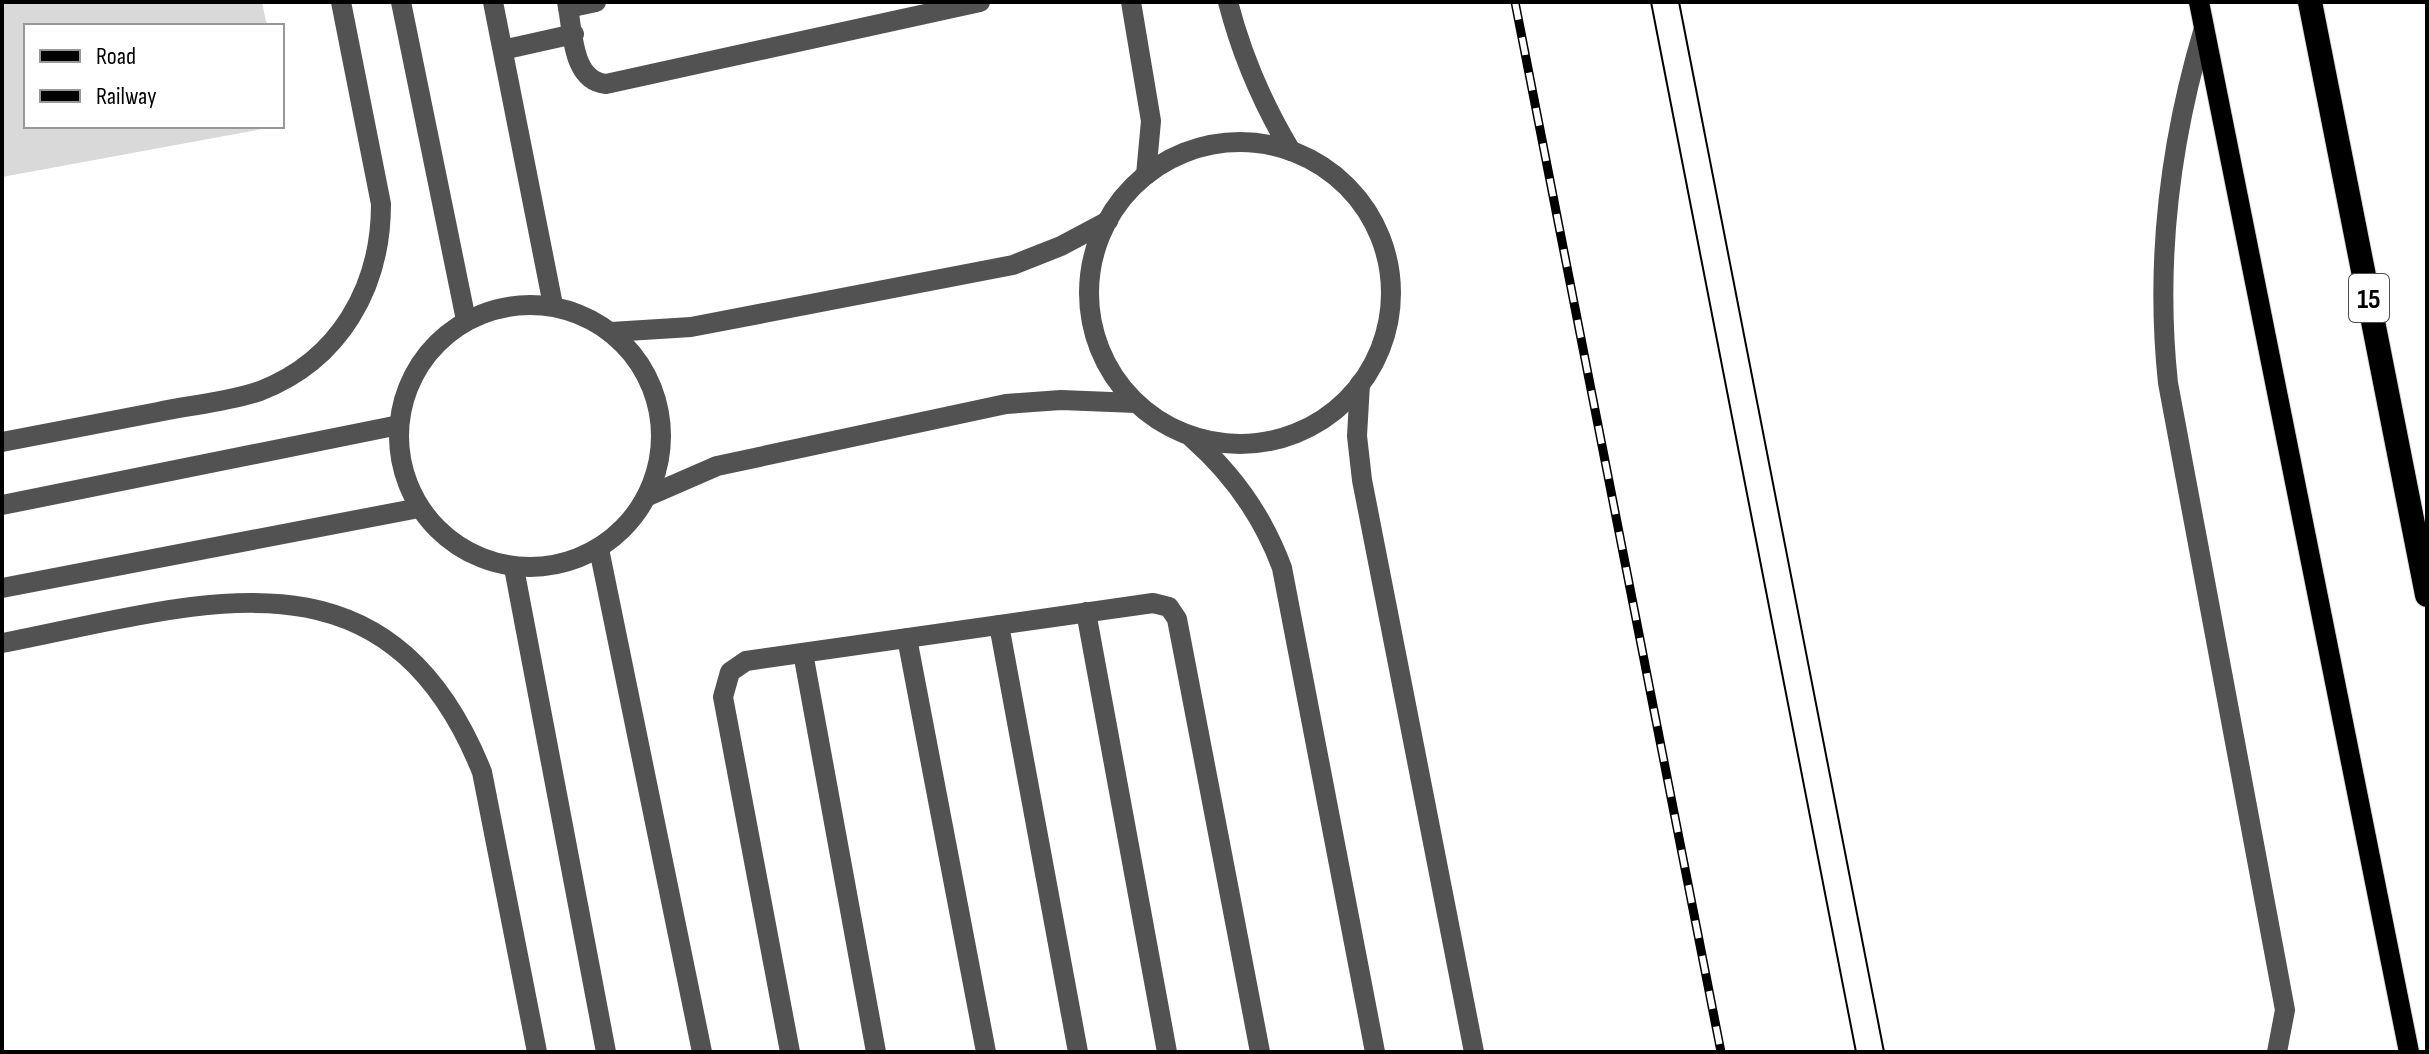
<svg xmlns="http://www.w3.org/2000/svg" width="2429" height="1054" viewBox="0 0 2429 1054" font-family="'Sofia Sans Condensed',sans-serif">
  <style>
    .grass { fill: #d9d9d9 }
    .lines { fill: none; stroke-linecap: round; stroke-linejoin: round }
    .major-casing { stroke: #dbdbdb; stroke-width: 22 }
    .highway-casing { stroke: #dbdbdb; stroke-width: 26 }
    .minor { stroke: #525252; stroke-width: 20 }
    .major { stroke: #000; stroke-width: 20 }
    .highway { stroke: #000; stroke-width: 24 }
    .tram { stroke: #000; stroke-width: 2 }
    .rail-casing { stroke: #000; stroke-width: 9 }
    .rail { stroke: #fff; stroke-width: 6; stroke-dasharray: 18; stroke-linecap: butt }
    .labels { text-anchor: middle; stroke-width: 6; stroke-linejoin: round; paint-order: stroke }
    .shield { fill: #fff; stroke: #4c4c4c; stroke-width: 2 }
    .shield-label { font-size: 28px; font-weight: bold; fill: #000 }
  </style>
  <rect width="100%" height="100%" fill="#fff"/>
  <path class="grass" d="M2 2H262L267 26H26V126H279L2 177Z"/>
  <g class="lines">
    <g class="major-casing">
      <path id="major" d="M2199 2 2409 1052"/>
    </g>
    <g class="highway-casing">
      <path id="highway" d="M2310 2 2427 595"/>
    </g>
    <g class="minor">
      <path d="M401 2 466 320"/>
      <path d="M493 2 553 305"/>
      <path d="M567 2C573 29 571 81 606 84L980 2"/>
      <path d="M1131 2 1151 121 1146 175"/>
      <path d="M1228 2C1242 56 1262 103 1291 151"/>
      <path d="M568 8 596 2"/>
      <path d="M2204 28C2169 145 2155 261 2168 383L2285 1010 2277 1052"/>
      <path d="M503 50 574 34"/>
      <circle cx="1240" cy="293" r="151"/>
      <circle cx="530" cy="436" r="131"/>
      <path d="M611 332 691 327 1013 265 1061 246 1108 221"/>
      <path d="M1360 384 1357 436 1362 480 1474 1052"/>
      <path d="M1192 438C1234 475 1263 516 1282 568L1375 1052"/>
      <path d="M2 442C54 432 106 422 158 412 191 405 228 402 260 391 340 360 381 287 381 204L341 2"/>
      <path d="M648 496 717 466 1006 404 1061 400 1136 403"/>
      <path d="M2 505 399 425"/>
      <path d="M599 549 702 1052"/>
      <path d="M514 568 606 1052"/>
      <path d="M2 588 419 508"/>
      <path d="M1086 612 1167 1052"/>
      <path d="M999 625 1078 1052"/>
      <path d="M907 638 986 1052"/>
      <path d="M2 643C199 605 386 534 482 772L537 1052"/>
      <path d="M803 653 876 1052"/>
      <path d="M790 1052 723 697 730 672 746 661 1153 603 1169 607 1177 619 1260 1052"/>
    </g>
    <use href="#major" class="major"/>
    <use href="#highway" class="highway"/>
    <g class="tram">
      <path d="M1651 2 1856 1052"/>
      <path d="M1679 2 1884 1052"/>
    </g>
    <g class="rail-casing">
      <path id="rail" d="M1515 2 1721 1052"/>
    </g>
    <use href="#rail" class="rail"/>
  </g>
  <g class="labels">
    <rect class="shield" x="2349" y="274" width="40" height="48" rx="6"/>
    <g class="shield-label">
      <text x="2369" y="308">15</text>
    </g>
  </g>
  <rect width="2429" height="1054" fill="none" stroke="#000000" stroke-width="8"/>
  <rect x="24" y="24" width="260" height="104" fill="#ffffff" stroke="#999999" stroke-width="2"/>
  <rect x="40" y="50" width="40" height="12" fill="#000000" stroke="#999999" stroke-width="2"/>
  <text x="96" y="64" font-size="24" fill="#000000">Road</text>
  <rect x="40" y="90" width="40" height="12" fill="#000000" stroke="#999999" stroke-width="2"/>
  <text x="96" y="104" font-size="24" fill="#000000">Railway</text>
</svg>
